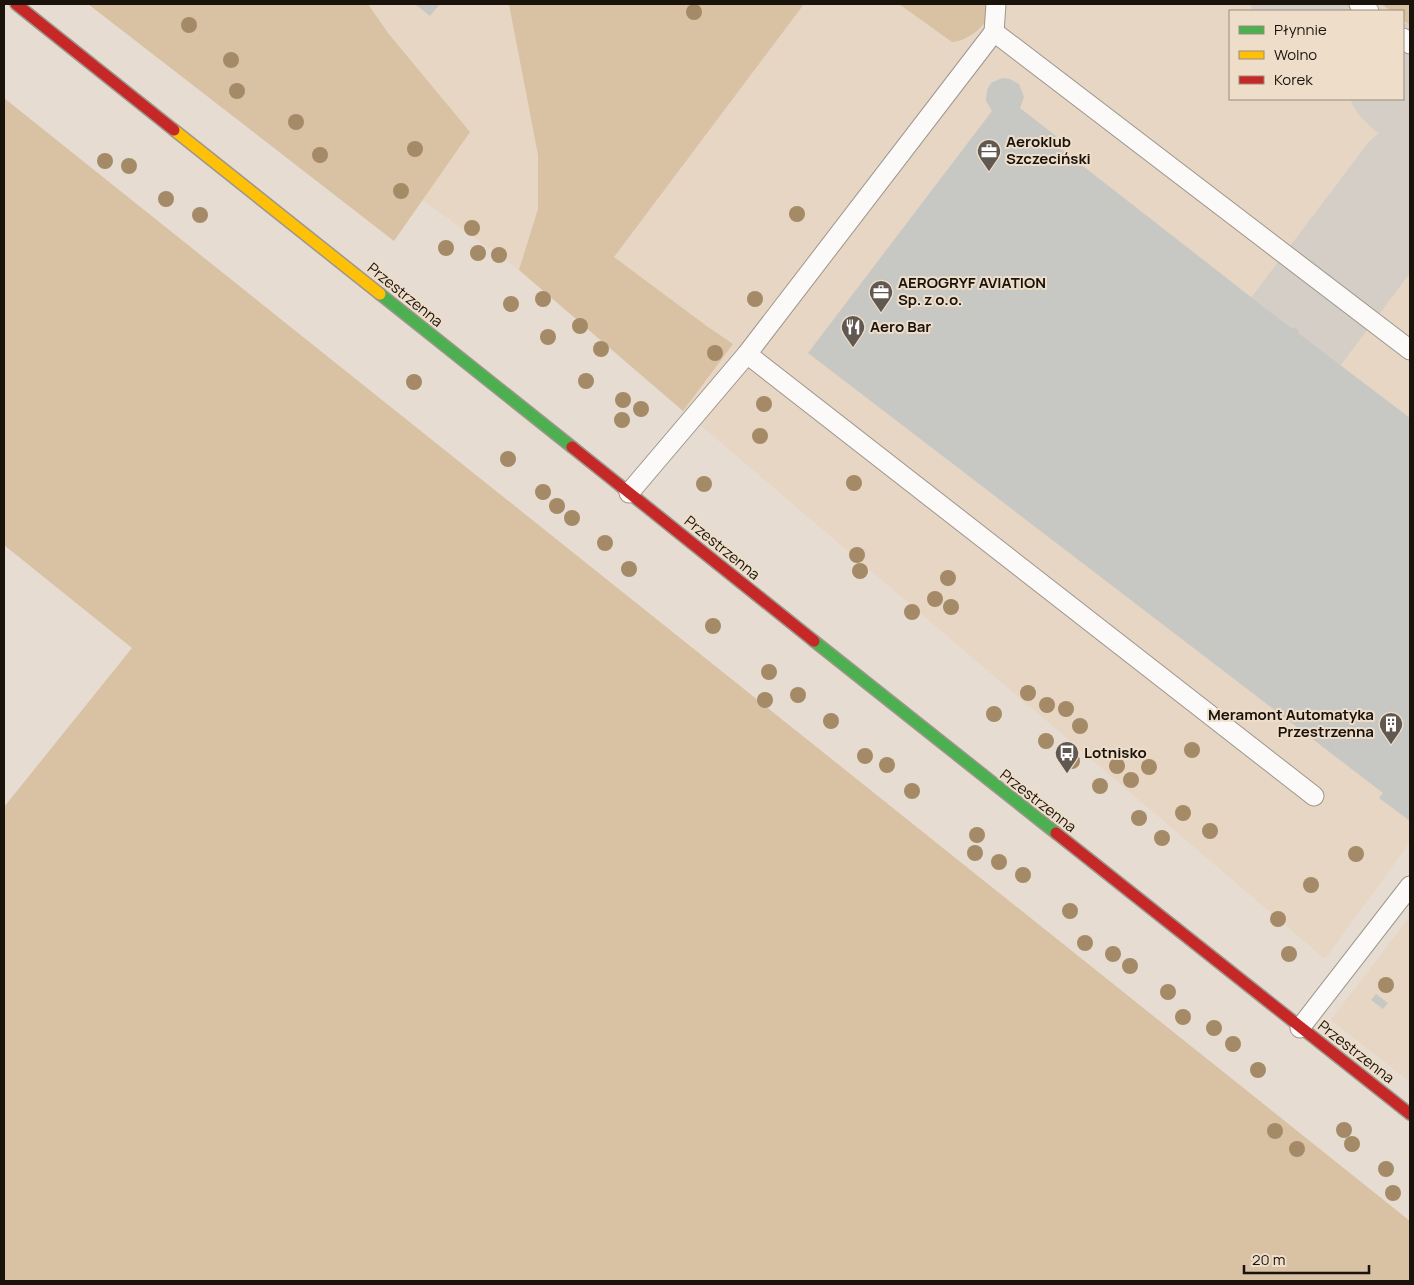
<svg xmlns="http://www.w3.org/2000/svg" width="1414" height="1285" viewBox="0 0 1414 1285" font-family="Manrope,sans-serif">
  <style>
    .built { fill: #e7d6c3; fill-rule: evenodd }
    .green { fill: #d9c1a4 }
    .lines { fill: none; stroke-linecap: round; stroke-linejoin: round }
    .taxiway { stroke: #d4cec7; stroke-width: 112 }
    .building { fill: #c7c8c4 }
    .lane-casing { stroke: #9d968d; stroke-width: 21 }
    .fast-casing { stroke: #9d968d; stroke-width: 14 }
    .slow-casing { stroke: #9d968d; stroke-width: 14 }
    .jam-casing { stroke: #9d968d; stroke-width: 14 }
    .lane { stroke: #fbfaf8; stroke-width: 19 }
    .fast { stroke: #4caf50; stroke-width: 11 }
    .slow { stroke: #ffc107; stroke-width: 11 }
    .jam { stroke: #c62828; stroke-width: 11 }
    .tree { fill: #a48a66 }
    .labels { text-anchor: middle; stroke-width: 4; stroke-linejoin: round; paint-order: stroke }
    .poi-label { font-size: 15px; font-weight: bold; fill: #19130c; stroke: #eeddc9; text-anchor: start }
    .street-label { font-size: 15px; fill: #19130c; stroke: #eeddc9 }
  </style>
  <rect width="100%" height="100%" fill="#e6dcd1"/>
  <g class="built">
    <path d="M152 4H1410V842L1325 959 519 270ZM1230 11H1403V99H1230Z"/>
    <path d="M1410 916V1082L1331 1020Z"/>
  </g>
  <g class="green">
    <path d="M88 4H368L388 33 470 132 394 241Z"/>
    <path d="M509 4H804L614 257 708 327 733 344 683 411 519 270 538 209V155Z"/>
    <path d="M899 4H991C993 22 969 41 952 42Z"/>
    <path d="M1381 4H1410V26L1403 20V11H1391Z"/>
    <path d="M4 98 1410 1221V1281H4V807L132 648 4 545Z"/>
  </g>
  <g class="lines">
    <g class="taxiway">
      <path d="M1307 4 1316 11"/>
      <path d="M1403 80 1410 87"/>
      <path d="M1297 330 1410 180"/>
    </g>
  </g>
  <g class="building">
    <path d="M415 4H440L430 16Z"/>
    <path d="M1002 78 1010 79 1019 84 1024 97 1020 108 1056 136 1055 138 1057 141 1056 145 1292 329 1294 327 1299 331 1298 333 1410 418V821L1379 798 1383 793 808 353 992 111 986 101 987 90 991 83Z"/>
    <path d="M1376 994 1388 1003 1383 1009 1371 1000Z"/>
  </g>
  <g class="lines">
    <g class="lane-casing">
      <g id="lane">
        <path d="M996 4 994 32 1410 350"/>
        <path d="M1359 4 1369 11"/>
        <path d="M1403 38 1410 44"/>
        <path d="M747 354 994 32"/>
        <path d="M629 493 747 354 1314 796"/>
        <path d="M1300 1028 1410 886"/>
      </g>
    </g>
    <g class="fast-casing">
      <g id="fast">
        <path d="M380 294 572 447"/>
        <path d="M814 641 1056 833"/>
      </g>
    </g>
    <g class="slow-casing">
      <path id="slow" d="M174 130 380 294"/>
    </g>
    <g class="jam-casing">
      <g id="jam">
        <path d="M16 4 174 130"/>
        <path d="M572 447 814 641"/>
        <path d="M1056 833 1410 1114"/>
      </g>
    </g>
    <use href="#lane" class="lane"/>
    <use href="#fast" class="fast"/>
    <use href="#slow" class="slow"/>
    <use href="#jam" class="jam"/>
  </g>
  <g class="tree">
    <circle cx="694" cy="12" r="8"/>
    <circle cx="189" cy="25" r="8"/>
    <circle cx="231" cy="60" r="8"/>
    <circle cx="237" cy="91" r="8"/>
    <circle cx="296" cy="122" r="8"/>
    <circle cx="415" cy="149" r="8"/>
    <circle cx="320" cy="155" r="8"/>
    <circle cx="105" cy="161" r="8"/>
    <circle cx="129" cy="166" r="8"/>
    <circle cx="401" cy="191" r="8"/>
    <circle cx="166" cy="199" r="8"/>
    <circle cx="797" cy="214" r="8"/>
    <circle cx="200" cy="215" r="8"/>
    <circle cx="472" cy="228" r="8"/>
    <circle cx="446" cy="248" r="8"/>
    <circle cx="478" cy="253" r="8"/>
    <circle cx="499" cy="255" r="8"/>
    <circle cx="543" cy="299" r="8"/>
    <circle cx="755" cy="299" r="8"/>
    <circle cx="511" cy="304" r="8"/>
    <circle cx="580" cy="326" r="8"/>
    <circle cx="548" cy="337" r="8"/>
    <circle cx="601" cy="349" r="8"/>
    <circle cx="715" cy="353" r="8"/>
    <circle cx="586" cy="381" r="8"/>
    <circle cx="414" cy="382" r="8"/>
    <circle cx="623" cy="400" r="8"/>
    <circle cx="764" cy="404" r="8"/>
    <circle cx="641" cy="409" r="8"/>
    <circle cx="622" cy="420" r="8"/>
    <circle cx="760" cy="436" r="8"/>
    <circle cx="508" cy="459" r="8"/>
    <circle cx="854" cy="483" r="8"/>
    <circle cx="704" cy="484" r="8"/>
    <circle cx="543" cy="492" r="8"/>
    <circle cx="557" cy="506" r="8"/>
    <circle cx="572" cy="518" r="8"/>
    <circle cx="605" cy="543" r="8"/>
    <circle cx="857" cy="555" r="8"/>
    <circle cx="629" cy="569" r="8"/>
    <circle cx="860" cy="571" r="8"/>
    <circle cx="948" cy="578" r="8"/>
    <circle cx="935" cy="599" r="8"/>
    <circle cx="951" cy="607" r="8"/>
    <circle cx="912" cy="612" r="8"/>
    <circle cx="713" cy="626" r="8"/>
    <circle cx="769" cy="672" r="8"/>
    <circle cx="1028" cy="693" r="8"/>
    <circle cx="798" cy="695" r="8"/>
    <circle cx="765" cy="700" r="8"/>
    <circle cx="1047" cy="705" r="8"/>
    <circle cx="1066" cy="709" r="8"/>
    <circle cx="994" cy="714" r="8"/>
    <circle cx="831" cy="721" r="8"/>
    <circle cx="1080" cy="726" r="8"/>
    <circle cx="1046" cy="741" r="8"/>
    <circle cx="1192" cy="750" r="8"/>
    <circle cx="865" cy="756" r="8"/>
    <circle cx="1072" cy="761" r="8"/>
    <circle cx="887" cy="765" r="8"/>
    <circle cx="1117" cy="766" r="8"/>
    <circle cx="1149" cy="767" r="8"/>
    <circle cx="1131" cy="780" r="8"/>
    <circle cx="1100" cy="786" r="8"/>
    <circle cx="912" cy="791" r="8"/>
    <circle cx="1183" cy="813" r="8"/>
    <circle cx="1139" cy="818" r="8"/>
    <circle cx="1210" cy="831" r="8"/>
    <circle cx="977" cy="835" r="8"/>
    <circle cx="1162" cy="838" r="8"/>
    <circle cx="975" cy="853" r="8"/>
    <circle cx="1356" cy="854" r="8"/>
    <circle cx="999" cy="862" r="8"/>
    <circle cx="1023" cy="875" r="8"/>
    <circle cx="1311" cy="885" r="8"/>
    <circle cx="1070" cy="911" r="8"/>
    <circle cx="1278" cy="919" r="8"/>
    <circle cx="1085" cy="943" r="8"/>
    <circle cx="1113" cy="954" r="8"/>
    <circle cx="1289" cy="954" r="8"/>
    <circle cx="1130" cy="966" r="8"/>
    <circle cx="1386" cy="985" r="8"/>
    <circle cx="1168" cy="992" r="8"/>
    <circle cx="1183" cy="1017" r="8"/>
    <circle cx="1214" cy="1028" r="8"/>
    <circle cx="1233" cy="1044" r="8"/>
    <circle cx="1258" cy="1070" r="8"/>
    <circle cx="1344" cy="1130" r="8"/>
    <circle cx="1275" cy="1131" r="8"/>
    <circle cx="1352" cy="1144" r="8"/>
    <circle cx="1297" cy="1149" r="8"/>
    <circle cx="1386" cy="1169" r="8"/>
    <circle cx="1393" cy="1193" r="8"/>
  </g>
  <defs>
    <g id="office-pin" transform="scale(1.25)"><path d="M0 17L-7.5 6A9.5 9.5 0 1 1 7.5 6Z" fill="#615951" stroke="#eeddc9"/><path d="M-6-3h4V-5.5h4V-3h4V5H-6ZM-1-4.5V-3h2v-1.5ZM-6 0V1H6V0Z" fill="#fff"/></g>
    <g id="restaurant-pin" transform="scale(1.25)"><path d="M0 17L-7.5 6A9.5 9.5 0 1 1 7.5 6Z" fill="#615951" stroke="#eeddc9"/><path d="M-5-6h1v4h1v-4h1v4h1v-4h1v5L-1.5 .5V6h-2V.5L-5-1ZM5-6V6H3V1.5H1.5Q1.5-4 5-6Z" fill="#fff"/></g>
    <g id="building-pin" transform="scale(1.25)"><path d="M0 17L-7.5 6A9.5 9.5 0 1 1 7.5 6Z" fill="#615951" stroke="#eeddc9"/><path d="M-4-6H4V6H1V3H-1V6H-4ZM-2.5-4.3h1.7v1.8h-1.7ZM.8-4.3h1.7v1.8H.8ZM-2.5-1h1.7V.8h-1.7ZM.8-1h1.7V.8H.8Z" fill="#fff"/></g>
    <g id="bus-pin" transform="scale(1.25)"><path d="M0 17L-7.5 6A9.5 9.5 0 1 1 7.5 6Z" fill="#615951" stroke="#eeddc9"/><path d="M-5-6H5V4H4V6H2V4H-2V6H-4V4H-5ZM-3.5-4V0h7V-4ZM-3.5 1.2v1.5H-2V1.2ZM2 1.2v1.5H3.5V1.2Z" fill="#fff"/></g>
  </defs>
  <g fill-rule="evenodd">
    <use href="#office-pin" x="989" y="151"/>
    <use href="#office-pin" x="881" y="292"/>
    <use href="#restaurant-pin" x="853" y="327"/>
    <use href="#building-pin" x="1391" y="724"/>
    <use href="#bus-pin" x="1067" y="753"/>
  </g>
  <g class="labels">
    <g class="poi-label">
      <text x="1006" y="147">Aeroklub<tspan x="1006" dy="17">Szczeciński</tspan></text>
      <text x="898" y="288">AEROGRYF AVIATION<tspan x="898" dy="17">Sp. z o.o.</tspan></text>
      <text x="870" y="332">Aero Bar</text>
      <text x="1374" y="720" text-anchor="end">Meramont Automatyka<tspan x="1374" dy="17">Przestrzenna</tspan></text>
      <text x="1084" y="758">Lotnisko</text>
    </g>
    <g class="street-label">
      <text transform="translate(405 295) rotate(39)" y="5">Przestrzenna</text>
      <text transform="translate(722 548) rotate(39)" y="5">Przestrzenna</text>
      <text transform="translate(1038 801) rotate(38)" y="5">Przestrzenna</text>
      <text transform="translate(1356 1052) rotate(38)" y="5">Przestrzenna</text>
    </g>
  </g>
  <rect width="1414" height="1285" fill="none" stroke="#19130c" stroke-width="10"/>
  <rect x="1229" y="10" width="175" height="90" fill="#eeddc9" stroke="#998c7d"/>
  <rect x="1239" y="26" width="25" height="8" fill="#4caf50" stroke="#998c7d"/>
  <text x="1274" y="35" font-size="15" fill="#19130c">Płynnie</text>
  <rect x="1239" y="51" width="25" height="8" fill="#ffc107" stroke="#998c7d"/>
  <text x="1274" y="60" font-size="15" fill="#19130c">Wolno</text>
  <rect x="1239" y="76" width="25" height="8" fill="#c62828" stroke="#998c7d"/>
  <text x="1274" y="85" font-size="15" fill="#19130c">Korek</text>
  <path d="M1244 1265v8h125v-8" fill="none" stroke="#19130c" stroke-width="2.5"/>
  <text x="1252" y="1265" font-size="15" fill="#19130c" stroke="#eeddc9" stroke-width="4" paint-order="stroke">20 m</text>
</svg>
